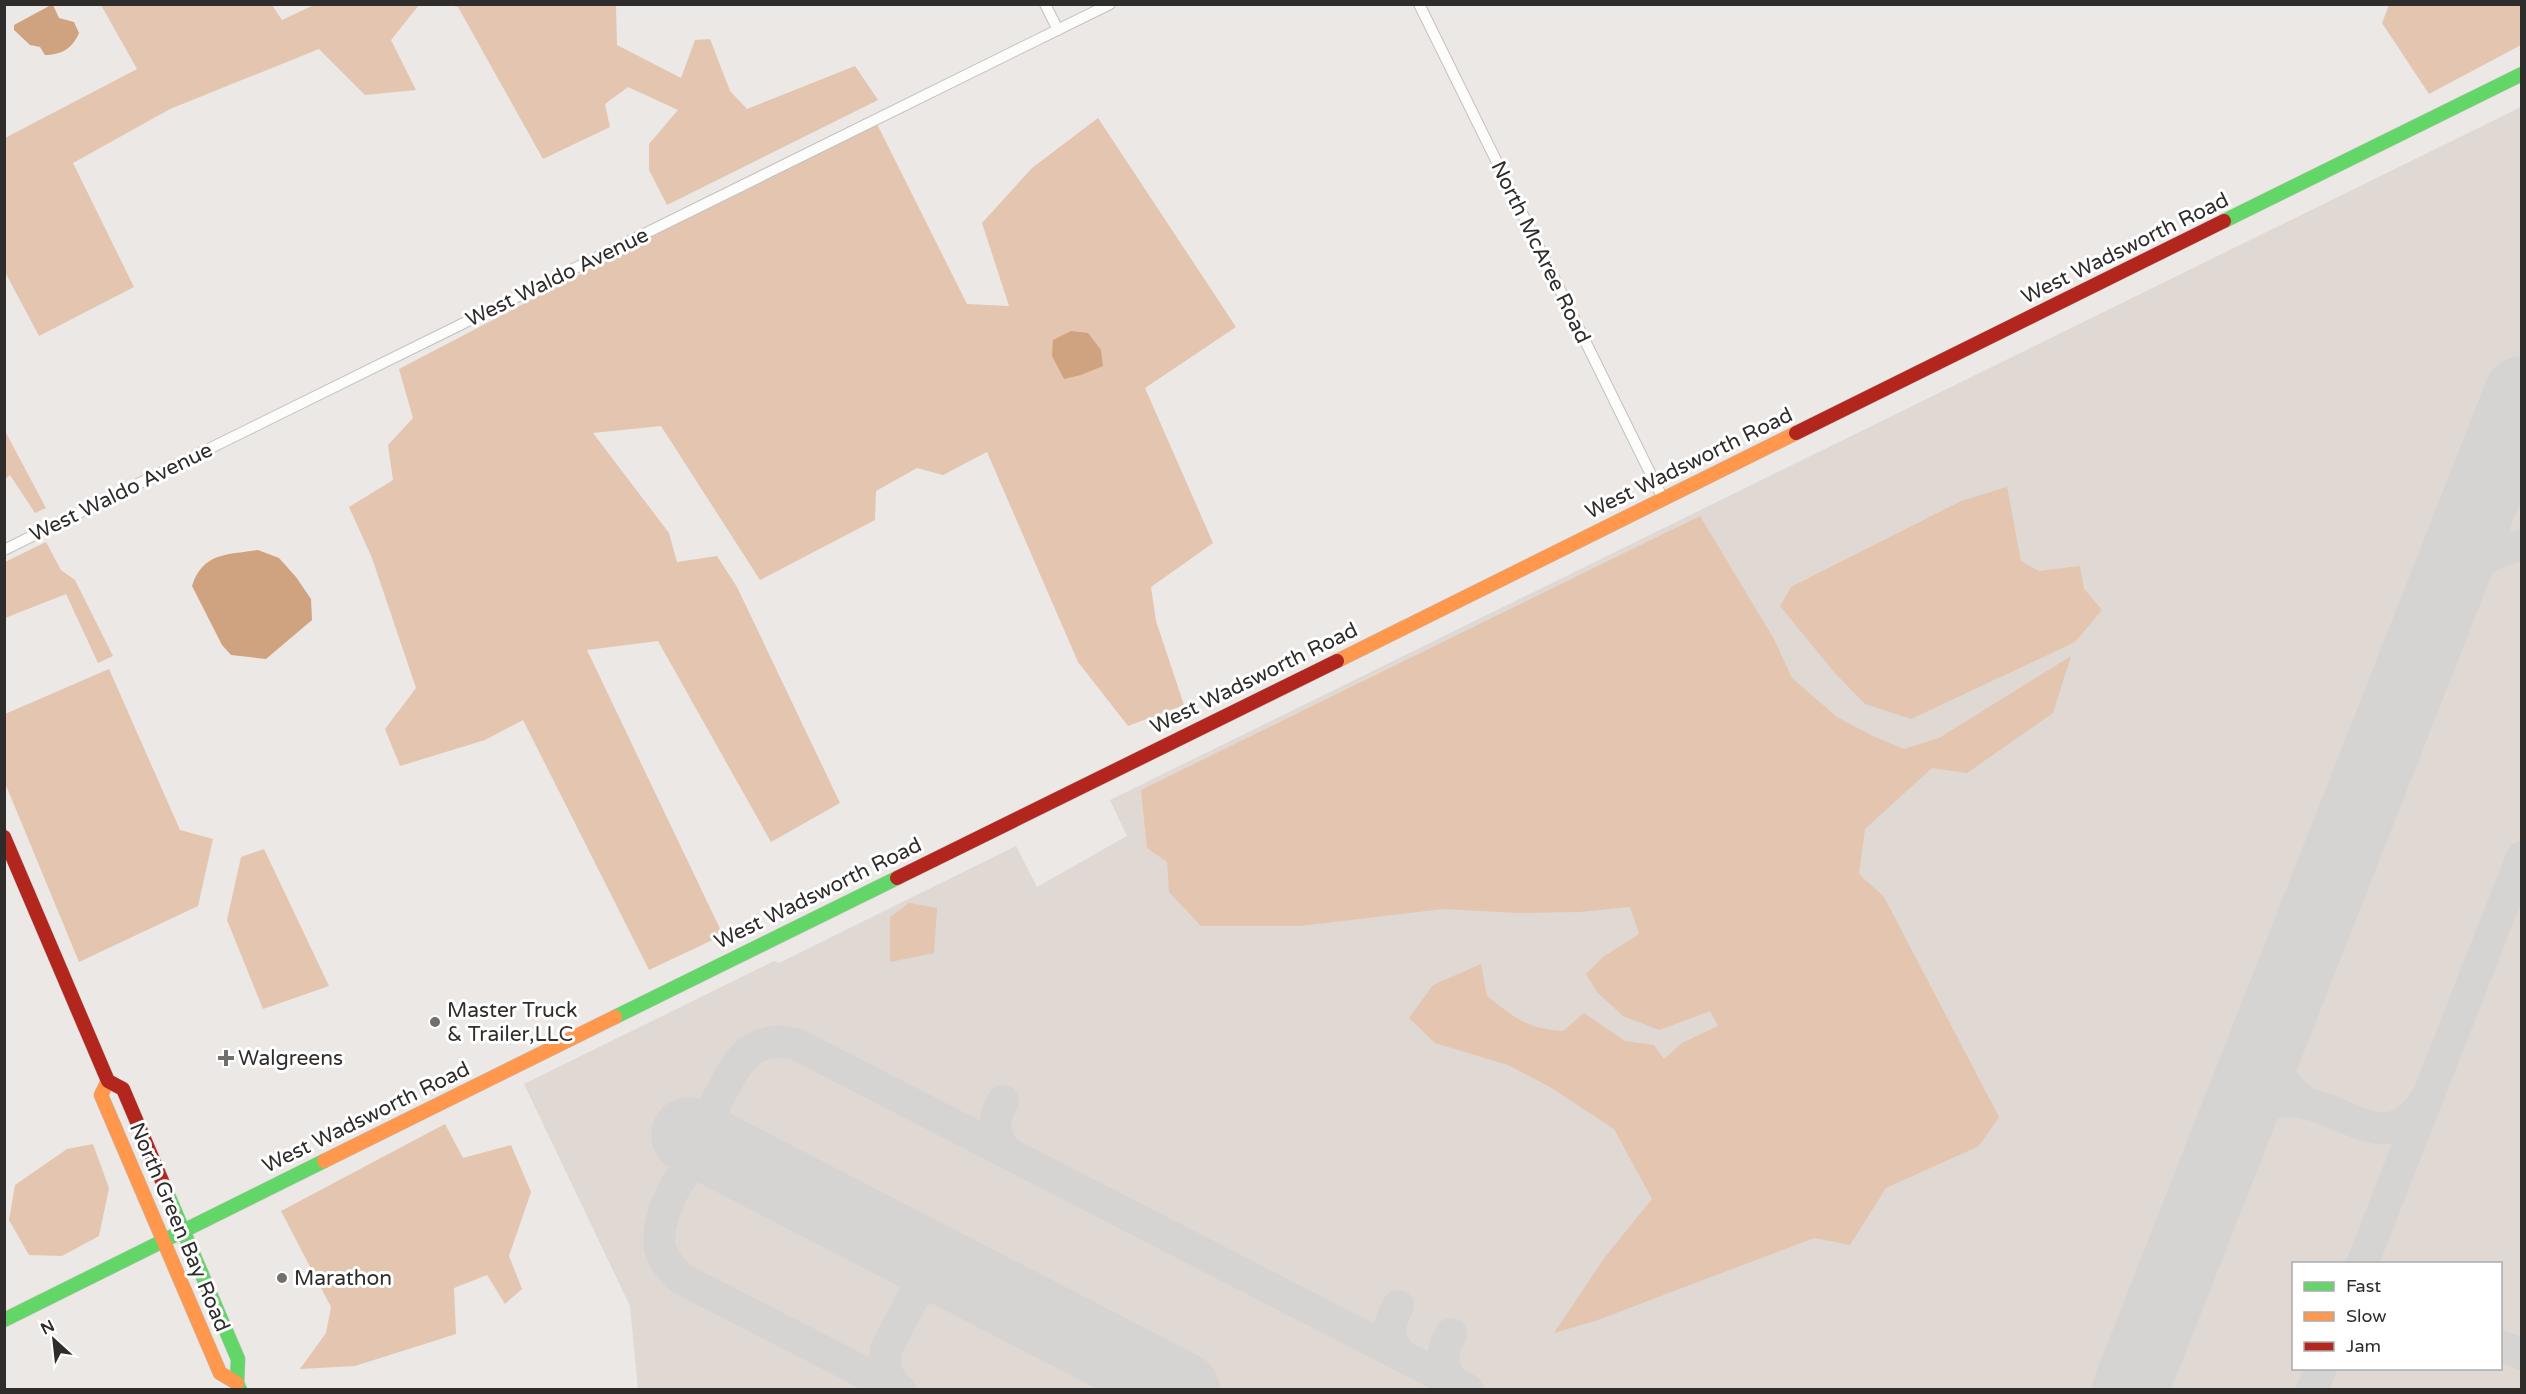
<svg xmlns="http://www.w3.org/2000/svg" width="2526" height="1394" viewBox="0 0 2526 1394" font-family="'Varela Round',sans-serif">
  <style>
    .built { fill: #dfd8d3; fill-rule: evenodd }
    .green { fill: #e4c5af }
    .water { fill: #d0a380 }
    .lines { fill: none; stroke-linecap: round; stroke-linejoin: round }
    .taxiway { stroke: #d6d4d3; stroke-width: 32 }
    .runway { stroke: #d6d4d3; stroke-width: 76 }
    .street-casing { stroke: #c3c1c0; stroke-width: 12 }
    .fast-casing { stroke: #c3c1c0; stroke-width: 15 }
    .slow-casing { stroke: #c3c1c0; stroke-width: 15 }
    .jam-casing { stroke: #c3c1c0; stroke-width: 15 }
    .street { stroke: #fcfcfb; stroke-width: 10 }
    .fast { stroke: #63d668; stroke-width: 14 }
    .slow { stroke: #ff974d; stroke-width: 14 }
    .jam { stroke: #b3261e; stroke-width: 14 }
    .poi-dot { fill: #716e6d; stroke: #fff; stroke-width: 2 }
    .labels { text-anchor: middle; stroke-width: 6; stroke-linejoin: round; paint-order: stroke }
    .street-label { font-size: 21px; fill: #2f2d2c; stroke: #fff }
    .poi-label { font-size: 21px; fill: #2f2d2c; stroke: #fff; text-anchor: start }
  </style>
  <rect width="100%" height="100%" fill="#ebe8e6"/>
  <path class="built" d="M2521 107V1389H638L630 1306 524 1084 774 961 779 963 1016 846 1037 887 1127 836 1110 800ZM2294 1264H2500V1368H2294Z"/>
  <g class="green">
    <path d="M101 5H272L282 20 314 5H419L391 40 416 90 365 95 319 49 170 109 73 163 134 287 39 336 5 272V138L137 69Z"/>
    <path d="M449 5H616L617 45 681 78 695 40 710 39 730 91 747 109 855 66 878 100 667 205 649 170V144L678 110 628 87 605 104 610 127 543 159 458 7Z"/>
    <path d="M2389 5H2521V45L2429 94 2382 23Z"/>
    <path d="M1098 118 1236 327 1145 388 1213 543 1151 587 1156 621 1184 705 1128 726 1078 662 987 452 943 475 917 468 876 491 875 520 760 580 661 426 593 433 669 533 677 562 717 556 737 587 840 803 771 842 658 641 587 650 723 935 649 970 523 720 485 740 400 766 385 729 416 688 372 558 349 507 393 480 388 445 413 418 399 369 875 120 967 304 1009 306 982 223 1032 168Z"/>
    <path d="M5 431 46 508 35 513 10 475 5 479Z"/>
    <path d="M2007 487 2021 561 2039 571 2080 566 2084 589 2102 610 2075 642 1911 719 1865 704 1834 672 1780 606 1791 587 1961 501Z"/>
    <path d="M1700 516 1774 639 1792 678 1837 717 1873 736 1904 749 1939 738 2071 656 2053 713 1967 773 1932 768 1865 829 1859 874 1884 897 1999 1117 1979 1146 1886 1188 1850 1245 1814 1238 1595 1321 1554 1333 1605 1257 1652 1199 1614 1129 1550 1087 1508 1065 1435 1043 1409 1018 1433 985 1481 964 1487 996C1514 1017 1526 1029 1563 1031L1584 1013 1625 1041 1654 1045 1664 1059 1682 1043 1718 1026 1710 1011 1659 1030 1623 1016 1597 992 1586 974 1603 957 1639 934 1630 907 1579 912 1518 913 1443 909 1300 926H1201L1169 892 1167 862 1147 848 1141 790Z"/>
    <path d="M46 542 61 570 75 580 113 656 98 663 66 594 5 618V562Z"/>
    <path d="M109 669 180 830 213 839 198 906 79 962 5 783V714Z"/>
    <path d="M264 849 329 986 263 1009 227 920 241 857Z"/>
    <path d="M909 903 937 908 934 953 890 962V917Z"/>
    <path d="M445 1124 463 1158 511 1145 531 1192 509 1256 522 1289 505 1304 487 1275 454 1288 456 1334 355 1366 300 1369 326 1333 331 1307 281 1211Z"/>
    <path d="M93 1144 109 1188 99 1236 62 1256 29 1255 9 1220 15 1185 67 1149Z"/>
  </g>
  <g class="water">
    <path d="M51 5H53L59 18 74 22 79 33C72 49 61 55 45 55L40 47 30 45 14 30V25Z"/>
    <path d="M1071 331 1088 333 1101 350 1103 366 1081 375 1064 379 1052 356 1053 340Z"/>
    <path d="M258 550 279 558 296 577 311 599 312 620 266 659 231 655 222 645 192 586C203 552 228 555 258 550Z"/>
  </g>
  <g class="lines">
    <g class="taxiway">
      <path d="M2488 480 2522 456"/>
      <path d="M2435 616C2457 577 2477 555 2522 545"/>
      <path d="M2273 1024C2267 1059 2277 1083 2306 1103"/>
      <path d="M1003 1101C992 1121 992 1137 1009 1154"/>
      <path d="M2224 1150C2241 1116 2266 1095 2305 1103 2351 1112 2388 1157 2425 1100"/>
      <path d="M734 1159C726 1152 717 1146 713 1135 707 1120 714 1105 722 1091 739 1059 753 1034 796 1044L1468 1390"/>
      <path d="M734 1159C721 1159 710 1157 697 1163 676 1172 654 1226 660 1249 663 1261 673 1270 682 1279L898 1390"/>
      <path d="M2362 1264 2522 857"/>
      <path d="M913 1297 930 1282 960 1275"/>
      <path d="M1398 1306C1388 1324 1386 1339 1401 1355"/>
      <path d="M1451 1334C1441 1352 1439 1364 1452 1381"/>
      <path d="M2500 1346 2522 1354"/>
      <path d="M900 1390C887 1380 883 1364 886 1349L932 1261"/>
      <path d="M2148 1390C2141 1373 2147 1354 2151 1337"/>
      <path d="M2312 1390 2321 1368"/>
    </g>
    <g class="runway">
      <path d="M689 1135 1182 1390"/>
      <path d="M2130 1390 2522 394"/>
    </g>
    <g class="street-casing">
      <g id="street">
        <path d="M1045 4 1058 30"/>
        <path d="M1419 4 1663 499"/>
        <path d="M4 550 1110 4"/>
      </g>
    </g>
    <g class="fast-casing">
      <g id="fast">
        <path d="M2224 221 2522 74"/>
        <path d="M615 1017 897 878"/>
        <path d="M165 1188 238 1359 237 1383 240 1390"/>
        <path d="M4 1320 324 1161"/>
      </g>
    </g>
    <g class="slow-casing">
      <g id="slow">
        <path d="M1337 661 1796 433"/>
        <path d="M108 1081 101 1095 220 1373 237 1383"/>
        <path d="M324 1161 615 1017"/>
      </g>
    </g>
    <g class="jam-casing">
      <g id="jam">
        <path d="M1796 433 2224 221"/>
        <path d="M4 837 108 1081 123 1089 165 1188"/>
        <path d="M897 878 1337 661"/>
      </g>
    </g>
    <use href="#street" class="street"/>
    <use href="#fast" class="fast"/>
    <use href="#slow" class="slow"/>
    <use href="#jam" class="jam"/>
  </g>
  <g class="poi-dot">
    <circle cx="435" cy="1022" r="6"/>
    <path d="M223 1049h6v6h6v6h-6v6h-6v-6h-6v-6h6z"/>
    <circle cx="282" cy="1278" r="6"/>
  </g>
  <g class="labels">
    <g class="street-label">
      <text transform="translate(2125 248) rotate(-26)" y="7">West Wadsworth Road</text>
      <text transform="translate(1541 252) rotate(64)" y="7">North McAree Road</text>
      <text transform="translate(557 277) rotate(-26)" y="7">West Waldo Avenue</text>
      <text transform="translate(1689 463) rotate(-26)" y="7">West Wadsworth Road</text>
      <text transform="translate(121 492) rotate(-26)" y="7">West Waldo Avenue</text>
      <text transform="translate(1254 678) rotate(-26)" y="7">West Wadsworth Road</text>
      <text transform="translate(818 893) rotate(-26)" y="7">West Wadsworth Road</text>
      <text transform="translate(366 1117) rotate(-26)" y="7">West Wadsworth Road</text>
      <text transform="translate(180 1227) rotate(67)" y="7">North Green Bay Road</text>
    </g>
    <g class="poi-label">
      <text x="447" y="1017">Master Truck<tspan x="447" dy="24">&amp; Trailer,LLC</tspan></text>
      <text x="238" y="1065">Walgreens</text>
      <text x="294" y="1285">Marathon</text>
    </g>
  </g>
  <rect width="2526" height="1394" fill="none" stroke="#2f2d2c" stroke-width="12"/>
  <rect x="2292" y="1262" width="210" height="108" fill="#ffffff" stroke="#acabab" stroke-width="1.5"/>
  <rect x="2304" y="1282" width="30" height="9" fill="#63d668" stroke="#acabab" stroke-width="1.5"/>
  <text x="2346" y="1292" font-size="18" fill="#2f2d2c">Fast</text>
  <rect x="2304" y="1312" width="30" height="9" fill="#ff974d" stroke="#acabab" stroke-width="1.5"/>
  <text x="2346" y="1322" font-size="18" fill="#2f2d2c">Slow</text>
  <rect x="2304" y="1342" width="30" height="9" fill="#b3261e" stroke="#acabab" stroke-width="1.5"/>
  <text x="2346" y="1352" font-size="18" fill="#2f2d2c">Jam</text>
  <g transform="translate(54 1340) rotate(333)" stroke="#ffffff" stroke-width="4.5" paint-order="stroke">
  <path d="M0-4.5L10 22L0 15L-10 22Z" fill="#2f2d2c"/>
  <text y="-9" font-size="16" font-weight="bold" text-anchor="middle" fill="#2f2d2c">N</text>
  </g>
</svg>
